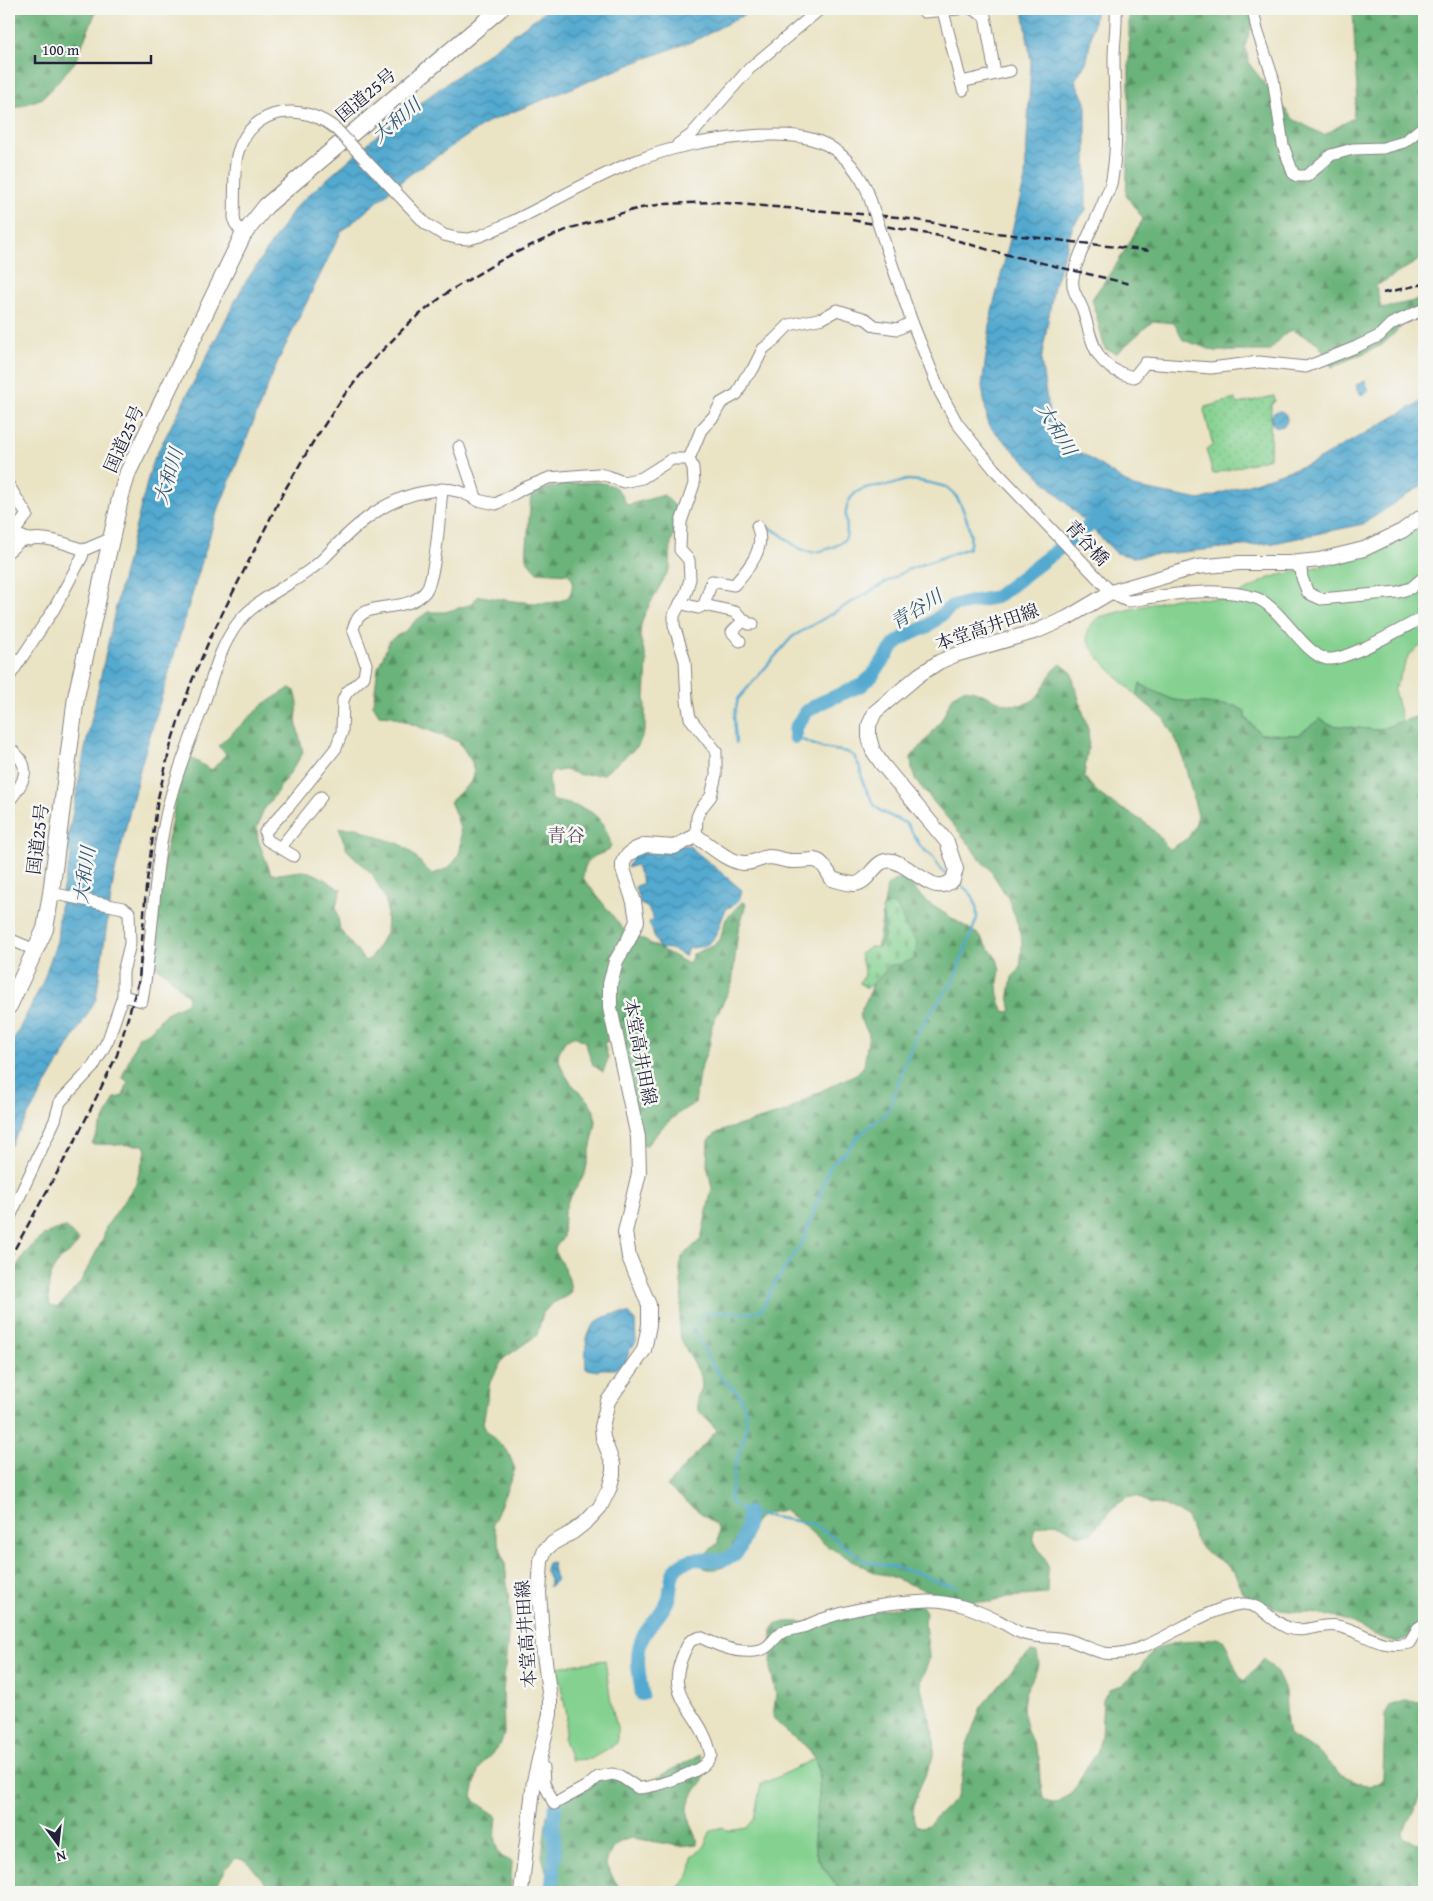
<svg xmlns="http://www.w3.org/2000/svg" width="1433" height="1901" viewBox="0 0 1433 1901" font-family="'Gentium Book Plus','Noto Serif JP',serif">
  <style>
    .grass { fill: #84d190; stroke: #537a66 }
    .forest { fill: url(#forest-firs); stroke: #466a5a }
    .cemetery { fill: url(#cemetery-stones); stroke: #537a66 }
    .park { fill: url(#park-dots); stroke: #537a66 }
    .water { fill: url(#water-waves); stroke: #3a6685 }
    .lines { fill: none; stroke-linecap: round; stroke-linejoin: round }
    .stream { stroke: #52a9cf; stroke-width: 2.5 }
    .river { stroke: #52a9cf; stroke-width: 14 }
    .minor-casing { stroke: #868280; stroke-width: 13 }
    .major-casing { stroke: #868280; stroke-width: 16 }
    .highway-casing { stroke: #868280; stroke-width: 18 }
    .minor { stroke: #fff; stroke-width: 11 }
    .major { stroke: #fff; stroke-width: 14 }
    .highway { stroke: #fff; stroke-width: 16 }
    .rail { stroke: #22223b; stroke-width: 2.5; stroke-dasharray: 8 4; stroke-linecap: butt }
    .minor-bridge-casing { stroke: #868280; stroke-width: 13; stroke-linecap: butt }
    .minor-bridge { stroke: #fff; stroke-width: 11 }
    .labels { text-anchor: middle; stroke-width: 5; stroke-linejoin: round; paint-order: stroke }
    .street-label { font-size: 18px; fill: #22223b; stroke: #f6f6f2 }
    .water-label { font-size: 19px; font-style: italic; fill: #355876; stroke: #f6f6f2 }
    .neighbourhood-label { font-size: 19px; fill: #605065; stroke: #f6f6f2 }
  </style>
  <defs>
    <pattern id="forest-firs" width="22" height="20" patternUnits="userSpaceOnUse" patternTransform="scale(1.25)"><rect width="22" height="20" fill="#6bb37a"/><path d="M5 1l3.5 6h-7zM16 11l3.5 6h-7z" fill="#589165"/></pattern>
    <pattern id="cemetery-stones" width="16" height="16" patternUnits="userSpaceOnUse" patternTransform="scale(1.25)"><rect width="16" height="16" fill="#84d190"/><path d="M2 7V4a2 2 0 0 1 4 0v3zM10 15v-3a2 2 0 0 1 4 0v3z" fill="#72b37d"/></pattern>
    <pattern id="park-dots" width="8" height="8" patternUnits="userSpaceOnUse" patternTransform="scale(1.25)"><rect width="8" height="8" fill="#84d190"/><path d="M2 2h.1M6 6h.1" fill="none" stroke="#72b37d" stroke-width="1.8" stroke-linecap="round"/></pattern>
    <pattern id="water-waves" width="16" height="10" patternUnits="userSpaceOnUse" patternTransform="scale(1.25)"><rect width="16" height="10" fill="#52a9cf"/><path d="M0 5q4-4 8 0t8 0" fill="none" stroke="#4489a9"/></pattern>
  </defs>
  <rect width="100%" height="100%" fill="#f6f6f2"/>
  <filter id="ink" filterUnits="userSpaceOnUse"><feTurbulence type="fractalNoise" baseFrequency=".02" numOctaves="2"/><feDisplacementMap in="SourceGraphic" scale="10" xChannelSelector="R" yChannelSelector="G"/><feConvolveMatrix kernelMatrix="1 2 1 2 8 2 1 2 1" color-interpolation-filters="sRGB"/></filter>
  <filter id="wash" filterUnits="userSpaceOnUse"><feTurbulence type="fractalNoise" baseFrequency=".0096" numOctaves="4" result="noise"/><feDisplacementMap in="SourceGraphic" scale="20" xChannelSelector="R" yChannelSelector="G"/><feGaussianBlur stdDeviation="1.12" result="paint"/><feColorMatrix in="noise" values="0 0 0 0 0 0 0 0 0 0 0 0 0 0 0 0 0 1.4 0 .05"/><feComposite in="paint" operator="in"/></filter>
  <g filter="url(#wash)">
    <rect width="100%" height="100%" fill="#eae3c4"/>
    <g class="grass">
      <path d="M1424 526V643L1409 655 1394 690 1402 721 1378 730 1330 725 1320 719 1298 735 1261 734 1235 706 1173 700 1140 685 1137 696C1126 685 1086 650 1087 636 1088 627 1093 622 1099 617L1175 598 1230 599 1271 577 1366 556Z"/>
      <path d="M605 1660 611 1703 617 1727V1743L591 1759 571 1760 564 1740 567 1716 557 1667Z"/>
      <path d="M815 1758C818 1770 820 1783 819 1796 818 1814 811 1836 816 1854 820 1868 834 1878 840 1892H675C686 1879 693 1876 692 1857L704 1846 711 1830 723 1827 728 1831 747 1828 754 1819 761 1784 778 1777Z"/>
    </g>
    <g class="forest">
      <path d="M9 9H97L75 62 43 98 9 110Z"/>
      <path d="M1129 9H1257L1245 46 1250 65 1293 119 1324 135 1353 118 1357 93 1353 9H1424V257L1376 286 1381 308 1424 299V304L1382 345 1332 367 1318 343 1292 330 1284 335 1269 351H1215L1183 340 1174 323 1153 321 1117 353 1105 349 1092 299 1118 262 1143 219 1126 195 1129 127Z"/>
      <path d="M595 482C616 485 617 486 627 505L664 495 676 507 678 520 671 544 670 568 645 613 641 625 640 637 647 661 645 698V729L638 746 604 774 581 775 564 770 553 772 549 776 551 800C585 808 601 808 611 845L608 851C591 857 585 858 583 878L623 929 689 964 693 954 713 946 720 940 726 919 742 902 746 904 738 931 732 984 712 1025 710 1043 699 1073 695 1103C673 1115 662 1127 646 1146L641 1145 620 1035 604 1043 608 1059 603 1072 593 1065 585 1042 575 1036 565 1041 559 1052 558 1058 563 1071 570 1082 588 1100 594 1111 596 1123 585 1174 568 1201 564 1213 563 1237 555 1247C555 1256 562 1262 565 1270 569 1277 570 1283 571 1291L567 1296 551 1304 543 1313 537 1335 503 1359 490 1382 483 1424 486 1430 508 1452 515 1469 493 1524 505 1563 510 1612 503 1692 504 1734 500 1745 484 1762 478 1771 472 1796 476 1802 497 1816C496 1827 493 1847 501 1856 504 1858 509 1860 512 1862L510 1892H273L247 1861 236 1858 227 1867 213 1892H9V1278C23 1257 37 1230 66 1228L79 1240C77 1247 71 1251 66 1255 48 1270 47 1285 50 1306L57 1307 62 1303 80 1283 103 1239 106 1227 135 1185 146 1151 144 1145 92 1144 115 1098 123 1096 128 1082 122 1077 139 1036 150 1031 166 1013 187 1003 188 997 168 975 154 965 159 887 176 797 189 757 212 770 226 754 218 746 264 704 290 688 295 691 298 703 296 721 303 753 286 779 263 811 257 828 258 840 271 874C283 875 293 871 303 871 317 872 328 882 339 889L342 888 336 907 340 930 365 961 371 958 386 933 387 914 386 901 373 875 347 850 339 828H358L375 836 400 844 410 851 431 874C471 866 464 830 450 802L472 781 474 775 472 762 459 742 391 716 379 715 373 705 378 668 390 640 407 630 415 621 428 612H445L469 605 479 596C499 598 554 611 569 596 572 592 572 586 573 581L569 574 537 572 526 559 531 493 564 484Z"/>
      <path d="M1061 664 1071 672 1088 729 1089 741 1084 776C1102 804 1125 807 1149 826 1157 833 1163 842 1169 850L1188 838 1194 828 1198 816 1181 750 1176 740 1164 719 1137 696 1140 684 1173 700 1235 706 1245 711V718L1261 734 1298 735 1320 719 1330 725 1378 730 1418 716 1424 718V1629L1420 1633 1397 1642 1385 1639 1342 1619 1318 1614 1281 1610 1243 1594 1234 1572 1224 1563 1203 1550 1195 1539 1187 1517 1164 1505 1151 1504 1136 1496H1130L1119 1502 1090 1534 1077 1535 1056 1522 1036 1527C1027 1541 1044 1552 1047 1565 1049 1574 1047 1585 1047 1594L1008 1597 991 1602 964 1601 940 1596 887 1575 875 1573 827 1546 795 1518 783 1510C774 1512 765 1513 757 1519 751 1524 751 1533 747 1540 740 1555 728 1571 709 1569 703 1569 701 1565 699 1559L718 1543 719 1531 716 1525 667 1486 717 1430 698 1410 697 1398 702 1388 701 1376 682 1342 679 1330 682 1293 680 1268 682 1257 701 1239 712 1188 707 1165 708 1140 717 1133 727 1129 786 1112 815 1094 856 1074 864 1066 869 1034 860 1019V1013L871 990 887 886 903 876 925 901 979 935 997 959 1000 970 998 982 999 1001 1004 1011 1010 1012 1011 1006 1009 995 1012 977 1020 969 1022 945 1021 933 1008 898 989 868 980 860 966 840 916 781 912 769 911 757C921 746 932 734 940 722 947 712 948 699 958 692 974 680 1003 715 1030 702 1041 697 1044 684 1050 675 1053 671 1057 667 1061 664Z"/>
      <path d="M918 1604 923 1607 926 1612C923 1628 929 1643 929 1659 928 1668 918 1678 922 1692 926 1711 937 1731 934 1752 930 1773 905 1804 916 1825L922 1827 928 1825 957 1797 961 1785 966 1748 981 1707 1017 1664 1031 1652 1037 1653 1039 1665 1025 1693 1023 1706 1024 1718 1027 1731 1039 1757 1040 1781 1043 1798 1048 1802 1054 1803 1060 1802 1075 1789 1086 1768 1097 1753 1101 1735 1103 1699 1110 1689 1121 1685 1140 1668 1151 1653 1161 1647 1178 1642 1204 1641 1216 1638 1223 1640C1232 1653 1233 1668 1243 1681 1251 1678 1257 1666 1264 1659L1277 1672 1285 1691 1287 1723 1289 1735 1294 1739 1317 1751 1340 1774 1369 1787 1380 1782 1383 1777 1385 1715 1391 1705 1404 1701 1424 1702V1789L1403 1832 1405 1838 1424 1845V1891L840 1892C834 1878 820 1868 816 1853 808 1825 829 1786 814 1757 806 1741 784 1734 773 1717L776 1694 771 1672 772 1630 775 1625C785 1621 794 1621 805 1623Z"/>
      <path d="M700 1755C703 1762 707 1771 704 1778 700 1789 688 1795 688 1810 687 1822 699 1833 697 1844L680 1846 632 1838 621 1841 612 1849 607 1860 606 1866 622 1892H548V1878L542 1856 547 1815 557 1797 609 1770 633 1782 653 1780Z"/>
    </g>
    <path class="cemetery" d="M888 904 896 905 910 934 917 941 914 960 907 961 902 964 889 965 883 974 866 989 859 982 865 975 860 954 870 947H879L883 943 885 929 882 909Z"/>
    <path class="park" d="M1274 396 1275 401 1271 405 1270 458 1213 474 1206 449 1213 446 1204 410 1205 407 1235 399 1238 404Z"/>
    <g class="water">
      <path d="M548 9H750L747 13 696 40 644 59 488 122 409 175 341 232 277 363 215 518 140 769 114 876 96 999 9 1148V1049L42 984 57 941 61 895 71 856 67 842 84 754 119 592 152 463 243 286 297 205 382 131Z"/>
      <path d="M1023 9H1096L1087 61 1075 80 1086 104V210L1073 226 1054 286 1041 361 1052 433 1133 487 1200 500 1312 463 1424 400V484L1363 524 1274 543 1132 557 1116 553 988 425 982 386 992 311 1025 179 1031 62Z"/>
      <path d="M1365 381 1369 391 1361 395 1356 385Z"/>
      <circle cx="1279" cy="419" r="8"/>
      <path d="M688 845 742 890C740 900 737 905 727 908 715 929 721 948 688 948L685 956 671 949 659 948 649 922 654 919 647 907 640 904 635 887 643 883 636 865 627 868 635 852Z"/>
      <path d="M622 1313 630 1314 635 1321 636 1342 629 1351 626 1362 615 1369H600L598 1371 586 1369C584 1337 586 1317 622 1313Z"/>
      <path d="M552 1562 556 1581 549 1587 550 1579 545 1569 547 1563Z"/>
    </g>
    <g class="lines">
      <g class="stream">
        <path d="M795 737 822 748 847 752 854 756 860 768 863 783 875 806 882 812 907 824 921 847 933 857 943 872 950 878"/>
        <path d="M736 743 734 717 738 699 792 637 907 570 969 548C975 534 960 493 946 487 935 484 921 480 908 480 902 480 896 484 890 485 876 486 856 486 849 501 838 523 861 538 830 548 824 550 818 553 811 552 792 549 787 536 772 529 769 527 764 527 761 526"/>
        <path d="M956 882C973 893 977 898 977 918L953 982 929 1014 918 1032 904 1066 890 1106 886 1113 857 1137 847 1150 830 1166 803 1241 774 1284 761 1310C741 1320 708 1300 698 1323 692 1336 717 1374 726 1383 731 1388 738 1390 740 1396 754 1426 741 1441 734 1469 733 1474 734 1479 733 1484 731 1491 729 1495 731 1503L748 1513 814 1524 865 1561 918 1573 938 1582 957 1586"/>
      </g>
      <g class="river">
        <path d="M795 737V729L806 712 820 703 862 685 872 676 895 644 908 635 928 626 952 606 996 597 1102 516"/>
        <path d="M642 1694C639 1675 634 1652 644 1635 651 1623 663 1612 668 1600 673 1586 667 1572 683 1563 692 1558 699 1559 709 1560 741 1564 746 1539 748 1513"/>
        <path d="M551 1892 555 1852 553 1825 555 1807"/>
      </g>
    </g>
  </g>
  <g filter="url(#ink)">
    <g class="lines">
      <g class="minor-casing">
        <g id="minor">
          <path d="M922 9 924 12 958 9"/>
          <path d="M972 9 985 16 995 74"/>
          <path d="M1116 9C1117 25 1114 42 1114 58 1114 99 1119 139 1112 179 1111 187 1107 194 1104 201 1095 224 1077 255 1073 278 1071 291 1079 299 1083 310 1093 343 1094 369 1134 377L1145 363 1211 368 1259 362 1306 367 1356 347 1379 336 1391 324 1424 309"/>
          <path d="M1253 9 1257 30 1273 78 1283 145 1293 173 1297 176H1307L1331 155 1353 149 1383 148 1404 142 1424 126"/>
          <path d="M943 11 963 90"/>
          <path d="M961 82 1010 71"/>
          <path d="M678 144 691 135 750 68 820 9"/>
          <path d="M243 235 235 223 234 217C235 200 233 166 238 152 252 106 304 101 337 130"/>
          <path d="M456 238 469 239 480 236C533 215 580 183 633 162 673 146 708 140 750 136 805 132 841 137 867 190"/>
          <path d="M886 247 912 322 940 392 957 423 994 469 1111 592C1116 595 1122 600 1128 601 1136 601 1146 598 1154 597 1186 592 1224 588 1256 598 1280 606 1304 655 1327 659 1347 661 1404 627 1424 617"/>
          <path d="M459 447 477 500 496 504 524 488 549 478 598 474 608 476 623 482 642 478 672 459H689"/>
          <path d="M9 486 27 515 16 529V534L30 540"/>
          <path d="M9 551C13 548 17 543 21 541 42 534 65 543 84 550L112 538"/>
          <path d="M1290 563 1301 569 1302 578 1308 593 1321 599 1398 592 1411 588 1424 577"/>
          <path d="M680 603 698 608 704 605 712 581 734 585C748 569 767 548 757 526"/>
          <path d="M704 605 735 612 749 624H753"/>
          <path d="M740 641 732 632 744 620"/>
          <path d="M9 677 54 609 82 557 84 550"/>
          <path d="M9 748C33 765 26 781 9 801"/>
          <path d="M696 836 697 817 700 810 711 796 716 775V751L690 718 687 701 685 661 674 625V615L686 593 690 579 689 560 680 550 681 522 694 484 693 468 689 459 701 430 714 416 721 403 737 394 745 378 753 369 763 349 774 340 789 325 823 318 837 310 866 319 875 326 898 329 912 322"/>
          <path d="M280 848 321 797"/>
          <path d="M294 856 267 840 265 832 290 805 336 748 342 732 343 700 347 692 364 677 366 664 353 629C354 625 356 621 358 618 371 601 407 613 425 592 436 579 440 509 442 489"/>
          <path d="M51 893 123 908 129 912 130 944 123 972V996"/>
          <path d="M9 939 35 950"/>
          <path d="M9 1219 55 1120 60 1102 93 1067 108 1040 123 996 142 1001C154 935 153 868 169 803 178 768 192 736 204 703 213 676 220 646 238 623 260 594 302 582 327 555 356 524 388 496 431 491 439 489 448 488 457 491 464 492 471 497 477 500"/>
          <path d="M538 1758 543 1768 544 1783 554 1804 589 1785 598 1777 612 1774 620 1776 638 1788C653 1788 693 1774 704 1765 707 1762 709 1759 711 1755 700 1704 656 1700 690 1641L700 1637C717 1645 734 1653 754 1651 772 1650 772 1636 785 1631 790 1629 797 1629 803 1627 809 1625 814 1622 820 1620 855 1608 892 1602 928 1601 952 1600 976 1610 997 1620 1006 1624 1014 1631 1024 1634 1038 1638 1054 1636 1069 1640 1081 1644 1092 1650 1104 1653 1147 1660 1197 1608 1242 1604 1261 1603 1272 1622 1288 1628 1304 1634 1321 1623 1337 1626 1366 1631 1376 1650 1409 1643L1418 1628 1424 1624"/>
        </g>
      </g>
      <g class="major-casing">
        <path id="major" d="M521 1892 534 1781 550 1714V1700L543 1646 539 1593 541 1561 545 1550 553 1543 573 1532 587 1521 600 1507 609 1489 613 1475V1464L603 1438 602 1427 608 1401 644 1350 649 1325V1305L629 1257 625 1232 639 1173 638 1137 610 1008V984L616 961 629 939 637 921 634 902 623 869V862L627 856 634 850 646 845 674 847 696 836C710 845 726 861 743 863 752 864 760 858 769 857 777 857 784 861 792 861 817 862 817 852 832 879 839 881 847 884 855 884 871 882 874 857 893 861 908 865 929 888 942 885 946 885 950 882 953 880L956 869 947 842 882 764 873 751 869 737V725L875 712 919 675 939 662 955 655 1037 631 1067 618 1111 592 1197 567 1239 563H1290L1319 560 1364 549 1402 531 1424 515"/>
      </g>
      <g class="highway-casing">
        <path id="highway" d="M9 1006 45 929 51 893 76 697 120 499 128 472 243 235 266 206 500 9"/>
      </g>
      <use href="#minor" class="minor"/>
      <use href="#major" class="major"/>
      <use href="#highway" class="highway"/>
      <g class="rail">
        <path d="M852 220 945 237 996 252 1130 284"/>
        <path d="M1383 293 1424 284"/>
        <path d="M9 1259 76 1139 117 1055 139 980 146 888 158 798 172 740 191 683 211 636 283 493 313 442 345 394 373 360 409 323 448 292 503 259 534 244 571 228 636 209 663 204 714 202 897 217 996 233 1151 251"/>
      </g>
      <g class="minor-bridge-casing">
        <g id="minor-bridge">
          <path d="M337 130 426 224 444 235 456 238"/>
          <path d="M867 190 886 247"/>
        </g>
      </g>
      <use href="#minor-bridge" class="minor-bridge"/>
    </g>
  </g>
  <g class="labels">
    <g class="street-label">
      <text transform="translate(366 95) rotate(-40)" y="6">国道25号</text>
      <text transform="translate(124 439) rotate(-66)" y="6">国道25号</text>
      <text transform="translate(1087 543) rotate(47)" y="6">青谷橋</text>
      <text transform="translate(987 627) rotate(-19)" y="6">本堂高井田線</text>
      <text transform="translate(38 839) rotate(-83)" y="6">国道25号</text>
      <text transform="translate(640 1052) rotate(79)" y="6">本堂高井田線</text>
      <text transform="translate(526 1634) rotate(-94)" y="6">本堂高井田線</text>
    </g>
    <g class="water-label">
      <text transform="translate(396 120) rotate(-40)" y="7">大和川</text>
      <text transform="translate(1057 429) rotate(59)" y="7">大和川</text>
      <text transform="translate(168 476) rotate(-73)" y="7">大和川</text>
      <text transform="translate(916 609) rotate(-32)" y="7">青谷川</text>
      <text transform="translate(84 875) rotate(-82)" y="7">大和川</text>
    </g>
    <g class="neighbourhood-label">
      <text x="566" y="842">青谷</text>
    </g>
  </g>
  <rect width="1433" height="1901" fill="none" stroke="#f6f6f2" stroke-width="30"/>
  <g transform="translate(58 1844) rotate(165)" stroke="#f6f6f2" stroke-width="4" paint-order="stroke">
  <path d="M0-4L9 19L0 12L-9 19Z" fill="#22223b"/>
  <text y="-8" font-size="14" font-weight="bold" text-anchor="middle" fill="#22223b">N</text>
  </g>
  <path d="M35 55v8h116v-8" fill="none" stroke="#22223b" stroke-width="2.5"/>
  <text x="42" y="55" font-size="15" fill="#22223b" stroke="#f6f6f2" stroke-width="4" paint-order="stroke">100 m</text>
</svg>
